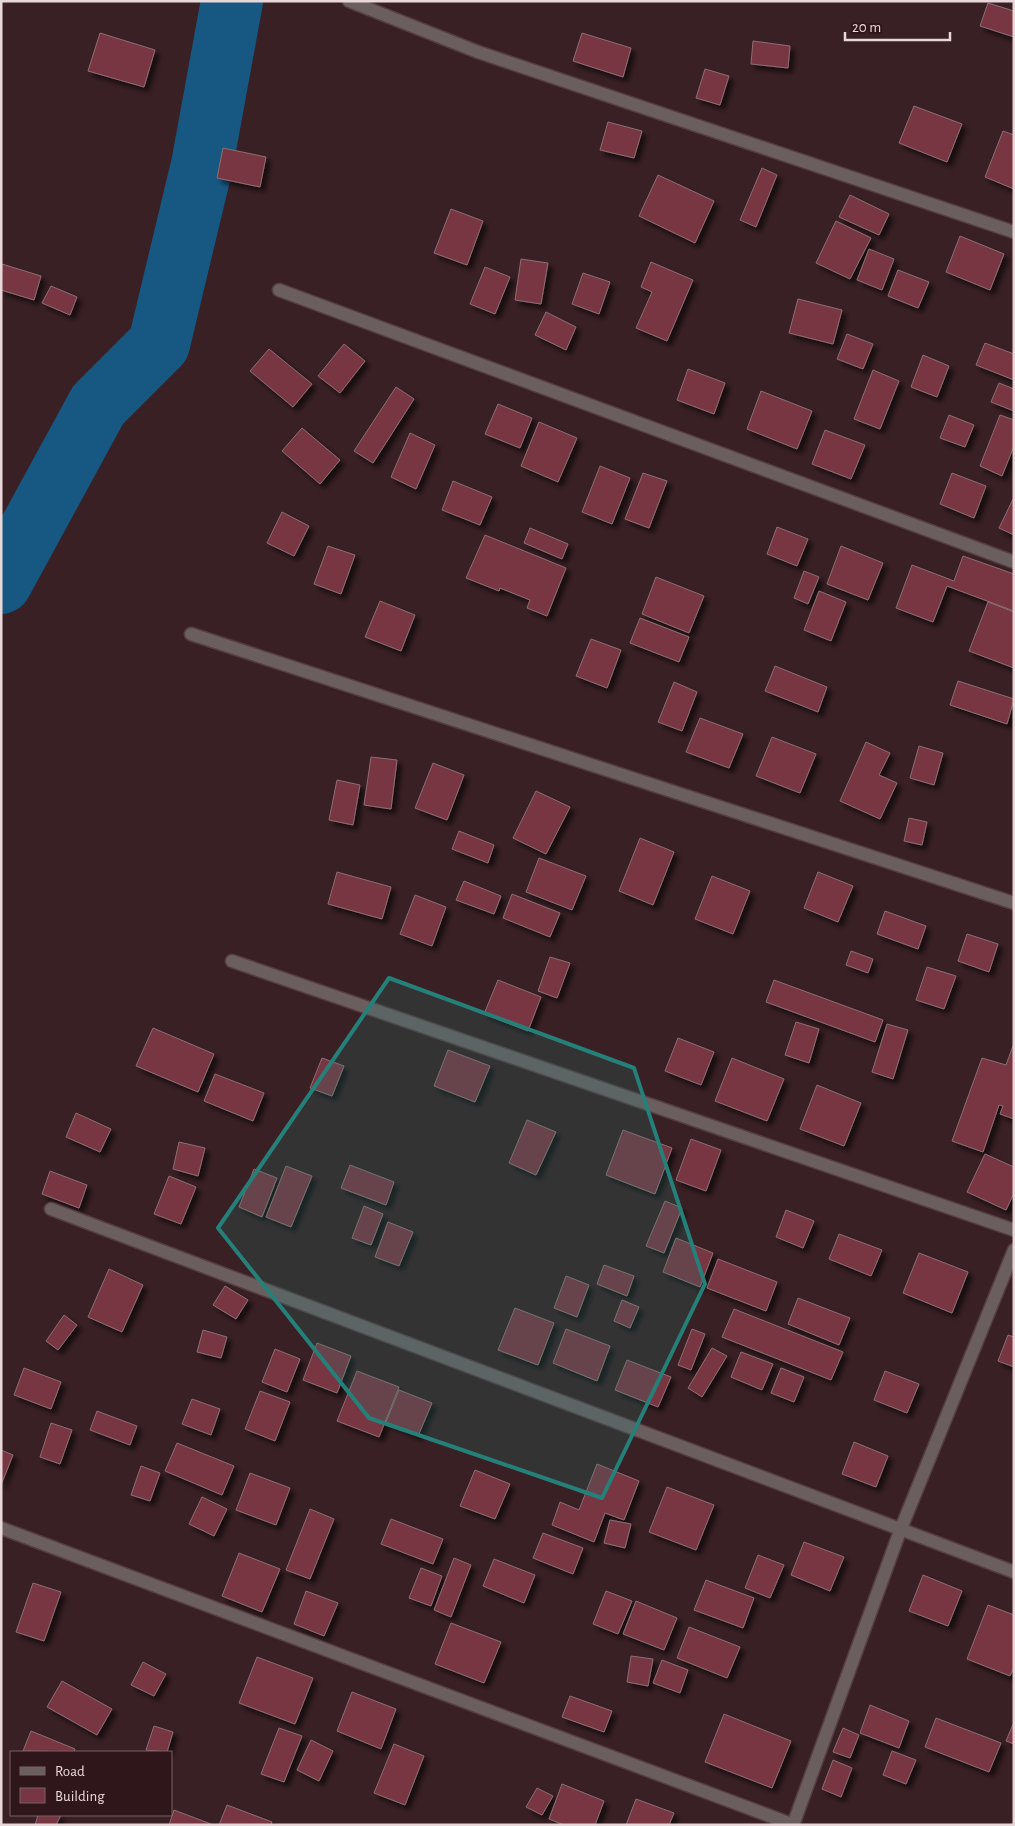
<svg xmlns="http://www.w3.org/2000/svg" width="1015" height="1826" viewBox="0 0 1015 1826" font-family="'Alegreya Sans',sans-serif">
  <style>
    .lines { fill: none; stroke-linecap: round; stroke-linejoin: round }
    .river { stroke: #165882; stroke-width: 62 }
    .building { fill: #783543; stroke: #8d6e72; filter: url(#shadow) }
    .street-casing { stroke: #553d41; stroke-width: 15 }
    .street { stroke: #6b5e5f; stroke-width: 12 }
    .marked { fill: #258079; fill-opacity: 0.2; stroke: #258079; stroke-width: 4; stroke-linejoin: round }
  </style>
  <defs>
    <filter id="shadow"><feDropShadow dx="4.5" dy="4.5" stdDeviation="2.5" flood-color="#0009"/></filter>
  </defs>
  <rect width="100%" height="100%" fill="#392024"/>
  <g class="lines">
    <path class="river" d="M1 583 98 405 159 344 202 165 232 1"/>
  </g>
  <g class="building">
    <path d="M988 3 1014 11V37L980 26Z"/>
    <path d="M100 33 155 50 144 87 88 71Z"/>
    <path d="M582 33 631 48 623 77 573 61Z"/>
    <path d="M753 41 790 46 788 68 751 64Z"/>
    <path d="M705 69 729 76 720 105 696 98Z"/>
    <path d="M914 106 962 124 947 162 899 143Z"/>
    <path d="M608 122 642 131 634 158 600 150Z"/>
    <path d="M1003 131 1014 135V189L985 177Z"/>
    <path d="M223 148 266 157 260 187 217 178Z"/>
    <path d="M762 168 777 175 756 227 740 220Z"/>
    <path d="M658 175 714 201 695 243 639 216Z"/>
    <path d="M850 195 889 214 879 235 839 217Z"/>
    <path d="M451 209 483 221 467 265 434 253Z"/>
    <path d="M836 221 871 238 850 279 816 263Z"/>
    <path d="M960 236 1004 254 990 290 946 272Z"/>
    <path d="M869 249 894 259 882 290 857 280Z"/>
    <path d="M521 259 548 263 541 304 515 300Z"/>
    <path d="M651 262 693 280 667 341 636 328 652 292 641 287Z"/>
    <path d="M2 264 41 276 34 300 1 290Z"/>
    <path d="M485 267 510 277 495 314 470 304Z"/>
    <path d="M898 270 929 282 918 308 888 296Z"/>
    <path d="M583 273 610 282 599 314 572 304Z"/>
    <path d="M51 286 77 297 70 315 42 303Z"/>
    <path d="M798 299 842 310 833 344 789 333Z"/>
    <path d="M546 312 576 327 566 350 535 335Z"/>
    <path d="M847 334 873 344 863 369 837 359Z"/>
    <path d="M985 343 1014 354V380L976 365Z"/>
    <path d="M344 344 365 361 340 393 318 376Z"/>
    <path d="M269 349 312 384 293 407 250 371Z"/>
    <path d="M923 355 949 366 937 397 911 387Z"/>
    <path d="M688 369 725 383 714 414 677 400Z"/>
    <path d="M873 370 899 381 880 429 854 419Z"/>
    <path d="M999 383 1014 389V411L991 402Z"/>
    <path d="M396 387 414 399 373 463 354 451Z"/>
    <path d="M761 391 812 411 797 449 747 429Z"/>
    <path d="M498 404 532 418 520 448 485 434Z"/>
    <path d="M949 415 974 425 965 447 940 438Z"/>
    <path d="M1000 415 1014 420V446L1002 476 980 466Z"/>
    <path d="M539 422 577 438 558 482 521 466Z"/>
    <path d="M302 428 340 460 320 484 282 451Z"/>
    <path d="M825 430 865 445 851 479 812 464Z"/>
    <path d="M410 433 435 445 416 489 391 477Z"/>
    <path d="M600 466 630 478 612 524 582 512Z"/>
    <path d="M643 473 667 481 649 528 625 519Z"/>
    <path d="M952 473 986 486 974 518 940 504Z"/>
    <path d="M453 481 492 497 480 525 442 510Z"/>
    <path d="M1014 497V535L999 528Z"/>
    <path d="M282 512 309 526 294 556 267 543Z"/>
    <path d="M777 527 808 539 797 566 767 554Z"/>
    <path d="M530 528 568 544 562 559 524 543Z"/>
    <path d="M485 535 566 568 547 616 527 608 530 600 500 588 499 591 466 578Z"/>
    <path d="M328 546 355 555 341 594 314 584Z"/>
    <path d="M841 546 883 563 868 600 827 584Z"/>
    <path d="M963 556 1014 574V611L947 586 933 622 896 608 912 565 954 581Z"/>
    <path d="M804 571 819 577 808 604 794 598Z"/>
    <path d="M656 577 704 596 689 633 642 614Z"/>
    <path d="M819 591 846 602 831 641 804 630Z"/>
    <path d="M380 601 415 615 401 651 365 637Z"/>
    <path d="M988 602 1014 612V668L969 651Z"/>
    <path d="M640 618 689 637 679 662 630 643Z"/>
    <path d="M591 639 621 650 607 688 576 676Z"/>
    <path d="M775 666 827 687 818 712 765 691Z"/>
    <path d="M958 681 1014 699 1007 724 950 705Z"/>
    <path d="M674 682 697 692 682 731 658 722Z"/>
    <path d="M700 718 743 734 729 768 686 752Z"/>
    <path d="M772 737 816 754 800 793 756 776Z"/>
    <path d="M866 742 890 753 879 775 897 783 880 819 840 801Z"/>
    <path d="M919 746 943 753 934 785 910 778Z"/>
    <path d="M371 757 397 760 391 809 364 805Z"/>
    <path d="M433 763 464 775 447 820 415 808Z"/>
    <path d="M337 780 360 785 353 825 329 820Z"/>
    <path d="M536 791 570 807 546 854 513 838Z"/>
    <path d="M909 818 927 822 922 845 904 841Z"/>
    <path d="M459 831 494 845 488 863 452 849Z"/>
    <path d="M640 838 674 852 653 905 619 891Z"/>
    <path d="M539 858 586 876 572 910 526 892Z"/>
    <path d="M337 872 391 887 382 919 328 904Z"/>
    <path d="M818 872 853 886 838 922 804 908Z"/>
    <path d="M712 876 750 891 733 934 695 919Z"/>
    <path d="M464 881 501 896 494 914 456 900Z"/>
    <path d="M512 894 560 913 550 937 503 918Z"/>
    <path d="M415 895 446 907 432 946 400 934Z"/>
    <path d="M885 911 926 926 918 949 877 934Z"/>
    <path d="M967 934 998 944 989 972 958 961Z"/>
    <path d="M851 951 873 959 868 973 846 965Z"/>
    <path d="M550 957 570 963 557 998 538 991Z"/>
    <path d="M927 967 956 976 944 1009 916 1000Z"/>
    <path d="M498 980 541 997 528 1031 484 1014Z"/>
    <path d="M774 980 883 1020 875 1042 766 1002Z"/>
    <path d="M796 1022 819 1029 809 1063 785 1055Z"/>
    <path d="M887 1024 908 1030 893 1079 872 1072Z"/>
    <path d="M153 1028 214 1054 198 1092 136 1066Z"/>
    <path d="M678 1038 714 1052 701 1085 665 1071Z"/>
    <path d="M1014 1043V1119L1000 1114 1003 1106 999 1105 983 1152 952 1141 982 1058 1006 1065Z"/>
    <path d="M448 1050 490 1066 475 1102 434 1086Z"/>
    <path d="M322 1058 344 1066 332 1096 310 1088Z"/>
    <path d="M732 1058 784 1079 767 1121 715 1101Z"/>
    <path d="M215 1074 264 1093 253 1121 204 1101Z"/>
    <path d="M817 1085 861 1103 844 1146 800 1129Z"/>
    <path d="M76 1113 111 1129 100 1152 66 1137Z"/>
    <path d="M527 1120 556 1132 536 1175 509 1163Z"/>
    <path d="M623 1130 672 1148 655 1194 606 1175Z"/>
    <path d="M691 1139 721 1150 706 1191 676 1180Z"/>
    <path d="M179 1142 205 1148 198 1176 173 1169Z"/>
    <path d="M985 1154 1014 1167V1193L1006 1210 967 1192Z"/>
    <path d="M350 1165 394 1182 386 1205 341 1188Z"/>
    <path d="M286 1166 312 1176 291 1227 266 1217Z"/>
    <path d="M254 1169 277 1178 262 1217 239 1207Z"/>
    <path d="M50 1171 87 1185 79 1208 42 1194Z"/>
    <path d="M169 1176 196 1187 181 1224 154 1214Z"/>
    <path d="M665 1201 682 1208 664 1253 646 1246Z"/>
    <path d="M364 1206 383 1214 371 1245 352 1238Z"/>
    <path d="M786 1210 814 1221 803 1248 776 1237Z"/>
    <path d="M388 1222 413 1232 399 1266 375 1257Z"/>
    <path d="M839 1234 882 1250 871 1276 829 1259Z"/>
    <path d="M676 1238 713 1253 700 1287 663 1272Z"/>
    <path d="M919 1253 968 1272 952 1313 903 1293Z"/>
    <path d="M718 1259 777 1282 766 1311 707 1288Z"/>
    <path d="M604 1265 634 1276 627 1296 597 1284Z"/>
    <path d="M109 1269 143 1285 122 1332 88 1317Z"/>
    <path d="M566 1276 589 1285 577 1317 554 1308Z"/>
    <path d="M225 1286 248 1300 236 1319 213 1305Z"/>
    <path d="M798 1298 850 1318 839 1345 788 1324Z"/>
    <path d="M622 1300 639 1307 630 1328 614 1321Z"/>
    <path d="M515 1308 554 1323 538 1365 498 1350Z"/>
    <path d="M734 1309 843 1352 831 1380 722 1337Z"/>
    <path d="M64 1315 77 1325 58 1350 46 1341Z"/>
    <path d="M566 1329 610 1346 597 1381 553 1363Z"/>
    <path d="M692 1329 705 1334 691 1370 678 1365Z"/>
    <path d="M203 1330 227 1337 221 1358 197 1352Z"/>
    <path d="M1008 1335 1014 1337V1367L998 1361Z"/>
    <path d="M317 1343 351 1356 337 1393 303 1380Z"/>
    <path d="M712 1348 727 1356 702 1397 688 1388Z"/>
    <path d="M275 1349 300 1359 287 1392 262 1382Z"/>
    <path d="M741 1352 773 1364 762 1390 731 1377Z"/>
    <path d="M627 1360 671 1377 658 1407 615 1390Z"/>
    <path d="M24 1368 61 1382 51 1409 14 1395Z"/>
    <path d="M781 1368 804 1377 794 1402 771 1393Z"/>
    <path d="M357 1371 399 1387 379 1437 337 1421Z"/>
    <path d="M885 1371 919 1384 907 1413 874 1400Z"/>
    <path d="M399 1390 432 1403 418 1436 386 1422Z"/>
    <path d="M260 1391 290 1402 275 1441 245 1429Z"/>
    <path d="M192 1399 220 1409 211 1435 182 1424Z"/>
    <path d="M97 1411 137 1426 130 1445 90 1430Z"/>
    <path d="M51 1423 72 1430 60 1464 40 1457Z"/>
    <path d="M854 1442 888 1456 876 1487 842 1474Z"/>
    <path d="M177 1443 234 1466 222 1495 165 1471Z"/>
    <path d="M1 1450 13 1455 1 1485Z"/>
    <path d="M597 1464 639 1481 624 1520 605 1513 594 1542 552 1525 560 1502 579 1510Z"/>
    <path d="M141 1466 160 1473 150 1501 131 1495Z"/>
    <path d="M475 1470 510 1484 495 1519 460 1506Z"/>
    <path d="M250 1473 290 1488 276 1525 236 1510Z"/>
    <path d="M667 1487 714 1505 696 1550 649 1532Z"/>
    <path d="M202 1497 227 1509 214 1536 189 1524Z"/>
    <path d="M310 1509 334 1519 310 1579 286 1570Z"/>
    <path d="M391 1519 443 1539 433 1564 381 1544Z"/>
    <path d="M610 1520 631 1524 625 1548 604 1543Z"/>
    <path d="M543 1533 583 1548 573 1574 533 1558Z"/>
    <path d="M804 1542 844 1557 830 1591 791 1575Z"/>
    <path d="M239 1553 280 1569 262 1612 222 1596Z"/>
    <path d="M758 1555 784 1565 770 1598 745 1588Z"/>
    <path d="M454 1558 471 1565 451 1617 434 1610Z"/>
    <path d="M494 1559 535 1575 524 1603 483 1586Z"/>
    <path d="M421 1568 442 1576 431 1606 409 1598Z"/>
    <path d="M923 1575 962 1591 948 1626 909 1611Z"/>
    <path d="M706 1580 754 1598 743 1628 694 1610Z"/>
    <path d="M33 1583 61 1592 44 1641 16 1632Z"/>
    <path d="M306 1591 338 1603 324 1636 294 1624Z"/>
    <path d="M606 1591 632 1601 618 1634 593 1624Z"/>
    <path d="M636 1601 677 1618 664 1650 623 1634Z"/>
    <path d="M988 1605 1014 1615V1667L1010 1676 967 1659Z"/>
    <path d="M451 1623 501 1642 484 1683 435 1664Z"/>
    <path d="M689 1627 740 1647 727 1678 677 1658Z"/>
    <path d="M631 1656 653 1659 648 1686 627 1682Z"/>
    <path d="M257 1657 313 1678 295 1724 239 1703Z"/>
    <path d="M662 1660 688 1670 680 1693 653 1683Z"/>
    <path d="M143 1662 166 1674 154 1696 131 1685Z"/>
    <path d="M62 1681 112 1709 97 1735 47 1707Z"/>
    <path d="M352 1692 396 1709 381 1749 337 1731Z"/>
    <path d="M570 1696 612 1711 604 1732 562 1717Z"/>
    <path d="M870 1705 909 1721 899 1748 860 1733Z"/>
    <path d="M724 1714 791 1741 772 1788 705 1762Z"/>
    <path d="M936 1718 1001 1743 989 1772 925 1747Z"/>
    <path d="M1014 1722V1744L1006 1741Z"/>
    <path d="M154 1726 173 1732 167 1752 146 1750Z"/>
    <path d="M279 1728 302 1736 284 1782 261 1774Z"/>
    <path d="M843 1728 859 1735 850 1758 833 1752Z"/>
    <path d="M31 1731 75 1749 74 1752 23 1751Z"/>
    <path d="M311 1740 333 1751 319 1781 297 1770Z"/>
    <path d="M394 1744 424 1756 405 1805 374 1793Z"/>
    <path d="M892 1751 916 1760 906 1784 883 1775Z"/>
    <path d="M833 1760 852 1768 841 1797 822 1789Z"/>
    <path d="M562 1784 604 1801 595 1825H564L549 1819Z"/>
    <path d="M537 1788 553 1796 542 1815 526 1807Z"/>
    <path d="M636 1799 674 1813 669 1825H626Z"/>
    <path d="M227 1805 272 1822 271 1825H219Z"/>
    <path d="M174 1810 211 1824V1825H169Z"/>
    <path d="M38 1815H61L56 1825H35Z"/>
  </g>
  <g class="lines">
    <g class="street-casing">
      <g id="street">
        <path d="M349 1 478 52 1014 232"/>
        <path d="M279 290 1014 562"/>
        <path d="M191 634 1014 903"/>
        <path d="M232 961 1014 1230"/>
        <path d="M51 1209 1014 1572"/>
        <path d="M1 1528 794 1825"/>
        <path d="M793 1825 900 1531 1014 1250"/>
      </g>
    </g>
    <use href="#street" class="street"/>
  </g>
  <path class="marked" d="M389 978 634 1068 705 1284 602 1498 369 1418 218 1228Z"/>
  <rect width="1015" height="1826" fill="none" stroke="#e9d7da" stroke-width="5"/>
  <rect x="10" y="1751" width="162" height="65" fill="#2f161b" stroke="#796367"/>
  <rect x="20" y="1767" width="25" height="8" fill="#6b5e5f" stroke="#796367"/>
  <text x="55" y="1776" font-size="15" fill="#e9d7da">Road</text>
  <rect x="20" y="1788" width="25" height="15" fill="#783543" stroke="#796367"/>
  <text x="55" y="1801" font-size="15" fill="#e9d7da">Building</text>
  <path d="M845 32v8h105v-8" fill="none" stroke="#e9d7da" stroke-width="2.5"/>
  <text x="852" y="32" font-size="15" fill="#e9d7da" stroke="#2f161b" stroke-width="4" paint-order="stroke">20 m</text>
</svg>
